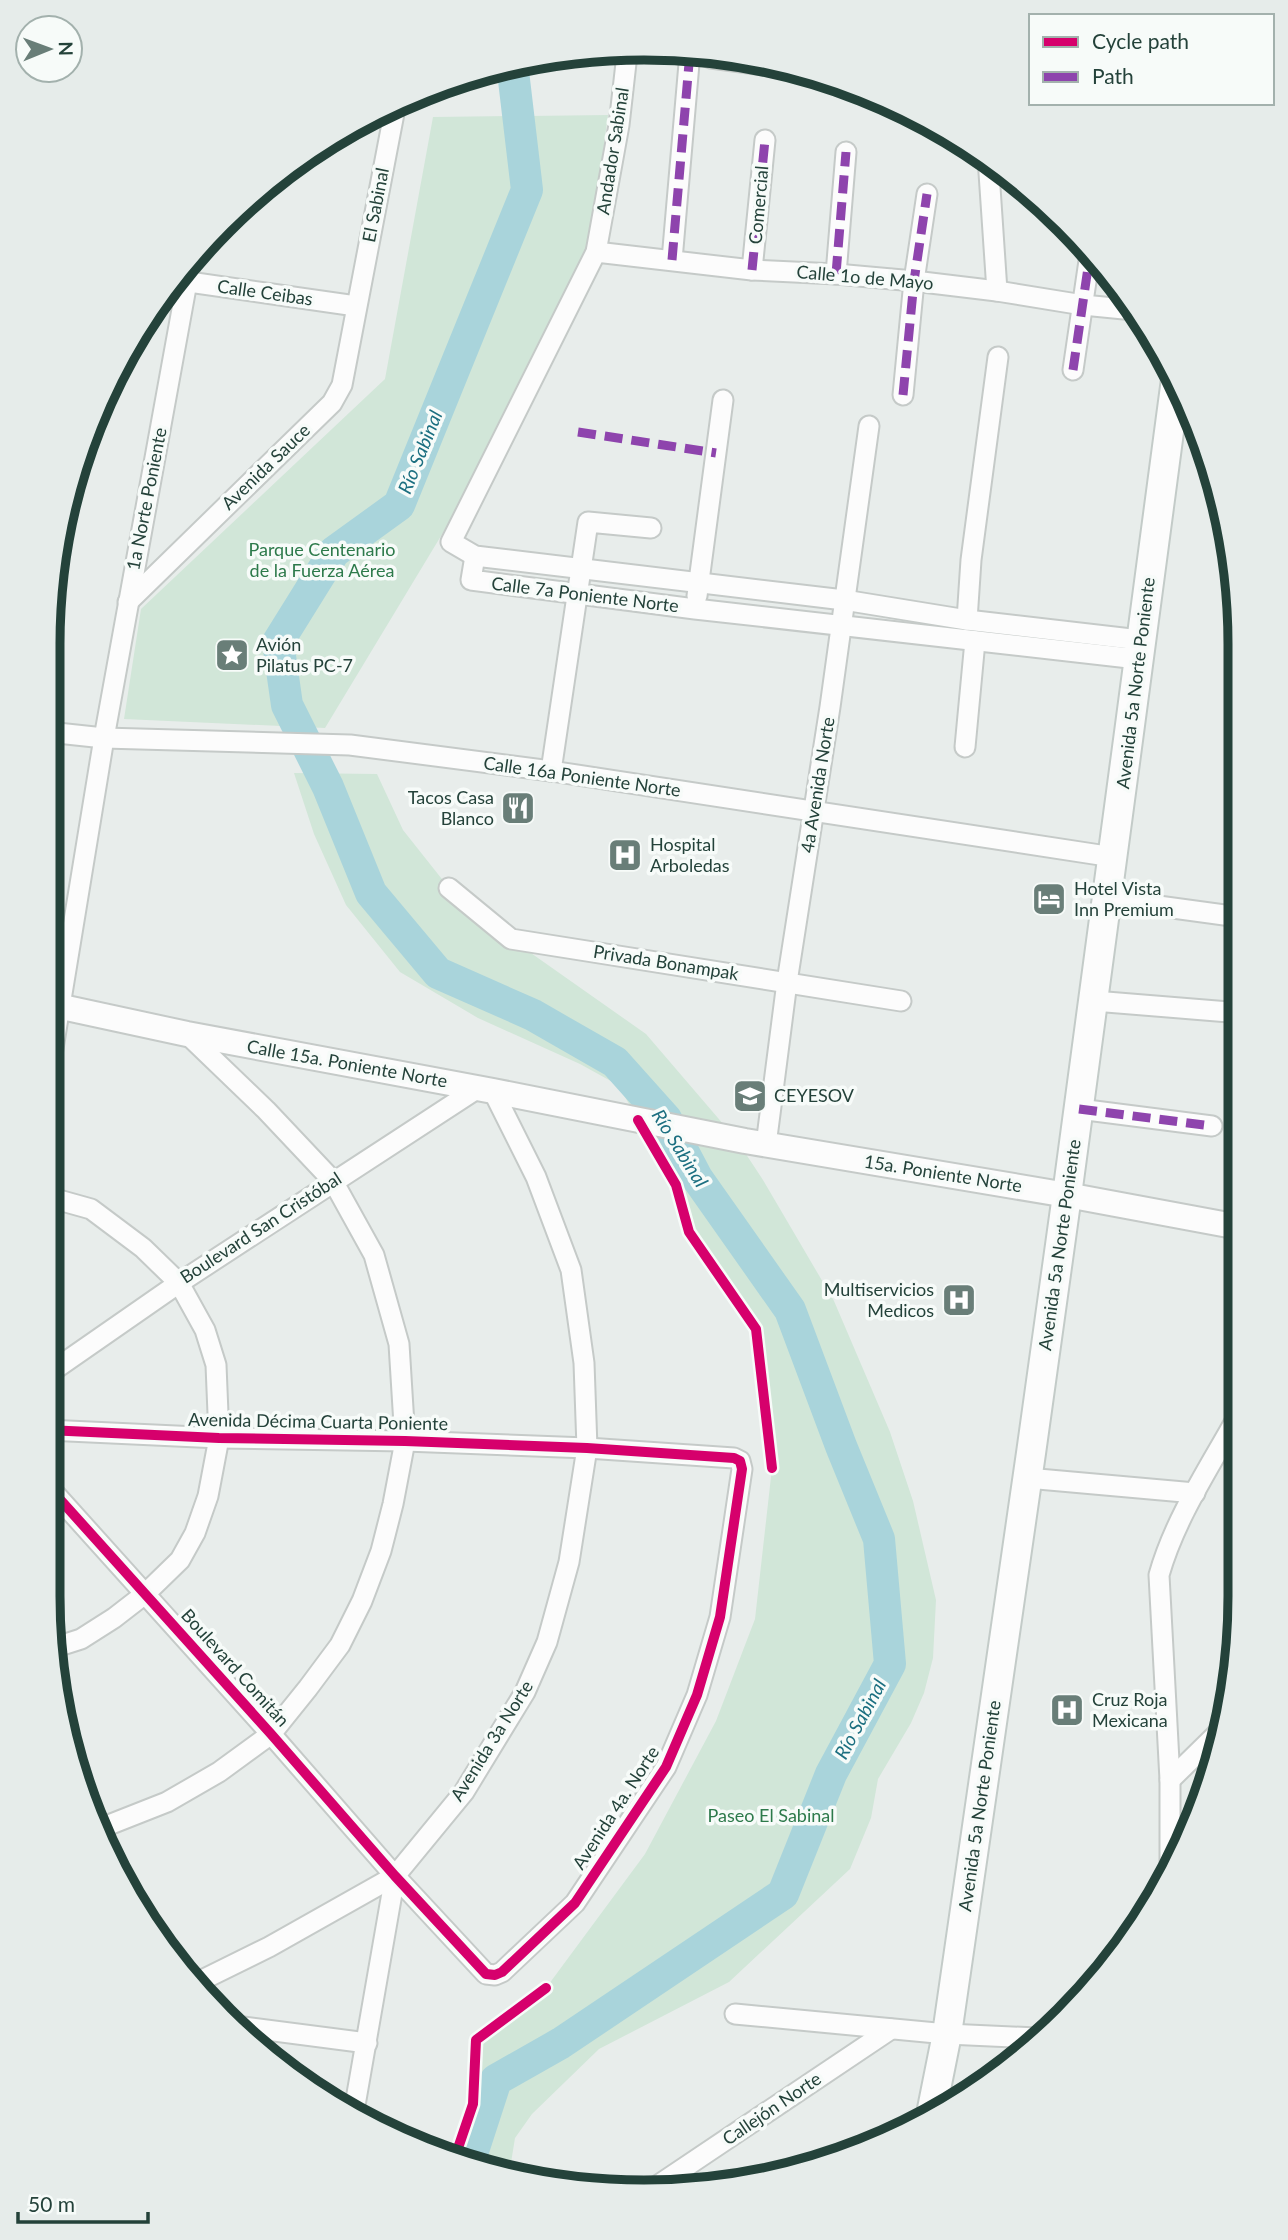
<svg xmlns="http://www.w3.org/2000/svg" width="1288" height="2240" viewBox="0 0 1288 2240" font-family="Lato,sans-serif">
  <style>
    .green { fill: #d1e6d8 }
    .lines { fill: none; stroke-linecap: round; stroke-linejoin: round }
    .river { stroke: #a9d4db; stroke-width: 32 }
    .minor-casing { stroke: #c5cac8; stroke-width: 23 }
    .tertiary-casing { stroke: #c5cac8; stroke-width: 28 }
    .secondary-casing { stroke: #c3cbc8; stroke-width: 32 }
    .minor { stroke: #fcfcfc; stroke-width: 19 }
    .tertiary { stroke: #fcfcfc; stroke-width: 24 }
    .secondary { stroke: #fcfcfc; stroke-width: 28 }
    .quiet { stroke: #8e44ad; stroke-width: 9; stroke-dasharray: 18 9; stroke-linecap: butt }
    .cycleway-casing { stroke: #f7fbf9; stroke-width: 15 }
    .cycleway { stroke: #d6006c; stroke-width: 10 }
    .labels { text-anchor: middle; stroke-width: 7; stroke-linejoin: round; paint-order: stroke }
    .street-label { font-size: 18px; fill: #24423a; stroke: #f7fbf9 }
    .park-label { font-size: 18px; fill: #2d7a4b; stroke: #f7fbf9 }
    .poi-label { font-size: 18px; fill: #24423a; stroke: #f7fbf9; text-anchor: start }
    .water-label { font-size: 19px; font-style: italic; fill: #1c6f80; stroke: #f7fbf9 }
    .rim { fill: none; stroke: #24423a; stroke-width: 9 }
  </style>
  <rect width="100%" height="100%" fill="#e8edeb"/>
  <g class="green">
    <path d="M608 115 590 246 450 521 325 728 124 719 141 609 385 379 433 117Z"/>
    <path d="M294 773 377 774 403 830 449 888 511 939 646 1034 736 1139 763 1180 834 1301 890 1432 913 1501 936 1600 933 1658 924 1693 911 1723 878 1779 871 1818 850 1869 729 1982 599 2049 532 2114 515 2138 509 2175 489 2172 455 2157 473 2104 476 2040 546 1988 645 1854 716 1721 755 1619 772 1468 756 1330 689 1232 676 1185 618 1085 580 1064 478 1018 400 972 346 905 314 834Z"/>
  </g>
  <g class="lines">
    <path class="river" d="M469 2163 496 2080 561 2043 783 1894 831 1774 890 1664 879 1539 841 1446 790 1310 697 1178 666 1119 615 1062 533 1015 438 973 371 893 328 787 287 705 278 642 334 552 399 505 527 190 512 63"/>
    <g class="minor-casing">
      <g id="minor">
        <path d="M624 49 626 63 619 125 596 252 451 542 475 556 844 600 967 620 1140 640"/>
        <path d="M698 53 711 58 799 70"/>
        <path d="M988 158 997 291"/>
        <path d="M596 252 752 270 836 274 914 281 997 291 1083 305 1134 310"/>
        <path d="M672 260 690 52"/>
        <path d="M752 270 765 140"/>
        <path d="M836 274 846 152"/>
        <path d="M175 280 356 306"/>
        <path d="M1073 370 1090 254"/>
        <path d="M903 395 914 281 927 194"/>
        <path d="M475 556 471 580 695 609 1138 659"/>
        <path d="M697 596 723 400"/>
        <path d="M128 602 332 403 342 385 396 103"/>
        <path d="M967 620 971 560 998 357"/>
        <path d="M48 732 104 738 350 745 551 771 1113 857"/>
        <path d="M965 747 975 641"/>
        <path d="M551 771 588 522 651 528"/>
        <path d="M449 888 511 939 901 1001"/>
        <path d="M1107 899 1239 917"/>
        <path d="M1094 1001 1229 1012"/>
        <path d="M48 1079 104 738 191 260"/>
        <path d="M1079 1109 1212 1126"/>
        <path d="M766 1145 787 982 830 707 869 426"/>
        <path d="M48 1197 91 1209 143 1248 179 1283 205 1330 216 1365 219 1438 208 1496 195 1533 180 1560 145 1594 114 1618 81 1639 56 1647"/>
        <path d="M48 1374 179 1283 478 1088"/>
        <path d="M1027 1478 1195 1493"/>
        <path d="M47 1485 271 1734 395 1876 486 1974 495 1975 502 1972 575 1903 666 1767 697 1695 720 1617 742 1469 740 1461 734 1458 587 1448 405 1441 219 1438 47 1430"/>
        <path d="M1170 1780 1220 1731"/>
        <path d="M101 1828 167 1802 219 1772 271 1734 308 1688 340 1645 362 1601 381 1551 393 1504 405 1441 399 1344 374 1255 333 1181 266 1110 187 1034"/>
        <path d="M1170 1867V1780L1159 1575C1175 1518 1211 1465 1239 1414"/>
        <path d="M196 1983 269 1947 395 1876 464 1792 525 1692 547 1642 569 1562 587 1448 584 1363 571 1270 536 1177 493 1091"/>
        <path d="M735 2014 947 2034 1036 2038"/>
        <path d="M243 2027 367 2043"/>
        <path d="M354 2111 395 1876"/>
        <path d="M653 2191 657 2186 891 2029"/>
      </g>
    </g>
    <g class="tertiary-casing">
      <path id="tertiary" d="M48 1004 187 1034 493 1091 745 1141 1067 1195 1239 1227"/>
    </g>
    <g class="secondary-casing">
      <path id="secondary" d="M932 2109 947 2034C987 1755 1029 1475 1067 1195 1105 923 1139 651 1176 379"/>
    </g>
    <use href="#minor" class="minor"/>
    <use href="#tertiary" class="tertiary"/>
    <use href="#secondary" class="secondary"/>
    <g class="quiet">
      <path d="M672 260 690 52"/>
      <path d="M752 270 765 140"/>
      <path d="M836 274 846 152"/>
      <path d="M1073 370 1090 254"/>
      <path d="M903 395 914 281 927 194"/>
      <path d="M578 432 716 453"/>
      <path d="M1229 1012 1233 985 1239 986"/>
      <path d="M1079 1109 1212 1126"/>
    </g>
    <g class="cycleway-casing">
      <g id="cycleway">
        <path d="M638 1120 676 1185 689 1232 756 1329 772 1468"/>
        <path d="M47 1485 271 1734 395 1876 486 1974 495 1975 502 1972 575 1903 666 1767 697 1695 720 1617 742 1469 740 1461 734 1458 587 1448 405 1441 219 1438 47 1430"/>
        <path d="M455 2157 473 2104 476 2040 546 1988"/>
      </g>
    </g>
    <use href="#cycleway" class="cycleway"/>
  </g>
  <defs>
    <g id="sight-square" transform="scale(1.75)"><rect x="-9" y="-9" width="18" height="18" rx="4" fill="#697e78" stroke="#f7fbf9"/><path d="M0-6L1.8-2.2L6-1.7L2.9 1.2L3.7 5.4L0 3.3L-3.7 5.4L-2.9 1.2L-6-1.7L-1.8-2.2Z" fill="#fff"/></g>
    <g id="restaurant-square" transform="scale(1.75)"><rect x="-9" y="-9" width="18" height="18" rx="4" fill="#697e78" stroke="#f7fbf9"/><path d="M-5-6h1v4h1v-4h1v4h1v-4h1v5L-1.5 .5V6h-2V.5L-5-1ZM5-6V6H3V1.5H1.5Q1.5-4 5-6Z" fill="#fff"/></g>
    <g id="hospital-square" transform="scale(1.75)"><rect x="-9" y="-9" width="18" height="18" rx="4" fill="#697e78" stroke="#f7fbf9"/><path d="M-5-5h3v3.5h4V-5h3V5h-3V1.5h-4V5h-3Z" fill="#fff"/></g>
    <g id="hotel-square" transform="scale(1.75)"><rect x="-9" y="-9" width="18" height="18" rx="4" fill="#697e78" stroke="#f7fbf9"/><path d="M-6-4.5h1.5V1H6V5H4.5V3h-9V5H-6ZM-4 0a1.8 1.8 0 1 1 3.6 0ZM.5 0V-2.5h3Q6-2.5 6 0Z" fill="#fff"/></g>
    <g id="school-square" transform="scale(1.75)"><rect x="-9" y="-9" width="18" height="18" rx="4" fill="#697e78" stroke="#f7fbf9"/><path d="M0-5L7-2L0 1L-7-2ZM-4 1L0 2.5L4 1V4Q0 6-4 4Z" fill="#fff"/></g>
  </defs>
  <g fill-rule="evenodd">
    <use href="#sight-square" x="232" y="655"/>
    <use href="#restaurant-square" x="518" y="808"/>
    <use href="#hospital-square" x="625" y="855"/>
    <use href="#hotel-square" x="1049" y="899"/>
    <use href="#school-square" x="750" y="1096"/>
    <use href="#hospital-square" x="959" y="1300"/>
    <use href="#hospital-square" x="1067" y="1710"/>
  </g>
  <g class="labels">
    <g class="street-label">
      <text transform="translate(613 151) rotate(-81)" y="6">Andador Sabinal</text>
      <text transform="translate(376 205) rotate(-79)" y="6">El Sabinal</text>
      <text transform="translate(759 205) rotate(-85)" y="6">Comercial</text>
      <text transform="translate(865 278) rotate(5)" y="6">Calle 1o de Mayo</text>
      <text transform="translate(265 293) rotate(8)" y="6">Calle Ceibas</text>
      <text transform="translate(266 467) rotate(-44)" y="6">Avenida Sauce</text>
      <text transform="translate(147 499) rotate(-79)" y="6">1a Norte Poniente</text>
      <text transform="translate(585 595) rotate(7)" y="6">Calle 7a Poniente Norte</text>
      <text transform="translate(1136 683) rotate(-83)" y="6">Avenida 5a Norte Poniente</text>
      <text transform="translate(582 777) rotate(8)" y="6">Calle 16a Poniente Norte</text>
      <text transform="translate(818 785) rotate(-81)" y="6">4a Avenida Norte</text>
      <text transform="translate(666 963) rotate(9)" y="6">Privada Bonampak</text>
      <text transform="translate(347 1064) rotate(10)" y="6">Calle 15a. Poniente Norte</text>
      <text transform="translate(943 1174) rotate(9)" y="6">15a. Poniente Norte</text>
      <text transform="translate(261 1228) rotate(-33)" y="6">Boulevard San Cristóbal</text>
      <text transform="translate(1060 1245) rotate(-82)" y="6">Avenida 5a Norte Poniente</text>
      <text transform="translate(318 1422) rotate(1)" y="6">Avenida Décima Cuarta Poniente</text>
      <text transform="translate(235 1668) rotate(48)" y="6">Boulevard Comitán</text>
      <text transform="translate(492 1741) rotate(-58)" y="6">Avenida 3a Norte</text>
      <text transform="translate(980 1806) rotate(-82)" y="6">Avenida 5a Norte Poniente</text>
      <text transform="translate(616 1808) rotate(-57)" y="6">Avenida 4a. Norte</text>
      <text transform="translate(772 2109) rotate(-34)" y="6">Callejón Norte</text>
    </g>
    <g class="park-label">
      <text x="322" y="556">Parque Centenario<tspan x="322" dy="21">de la Fuerza Aérea</tspan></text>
      <text x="771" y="1822">Paseo El Sabinal</text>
    </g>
    <g class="poi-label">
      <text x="256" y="651">Avión<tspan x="256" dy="21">Pilatus PC-7</tspan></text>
      <text x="494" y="804" text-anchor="end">Tacos Casa<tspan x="494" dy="21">Blanco</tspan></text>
      <text x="650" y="851">Hospital<tspan x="650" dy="21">Arboledas</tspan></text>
      <text x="1074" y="895">Hotel Vista<tspan x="1074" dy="21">Inn Premium</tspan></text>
      <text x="774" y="1102">CEYESOV</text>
      <text x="934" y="1296" text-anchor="end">Multiservicios<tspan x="934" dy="21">Medicos</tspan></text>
      <text x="1092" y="1706">Cruz Roja<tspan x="1092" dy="21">Mexicana</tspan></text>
    </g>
    <g class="water-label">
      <text transform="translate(420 452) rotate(-68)" y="7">Río Sabinal</text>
      <text transform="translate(680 1148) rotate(58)" y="7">Río Sabinal</text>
      <text transform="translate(860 1719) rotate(-62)" y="7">Río Sabinal</text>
    </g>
  </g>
  <path d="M0 0H1288V2240H0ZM644 60H644A584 584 0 0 1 1228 644V1596A584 584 0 0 1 644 2180H644A584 584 0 0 1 60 1596V644A584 584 0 0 1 644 60Z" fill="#e6ecea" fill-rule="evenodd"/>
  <path class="rim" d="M644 60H644A584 584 0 0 1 1228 644V1596A584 584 0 0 1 644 2180H644A584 584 0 0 1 60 1596V644A584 584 0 0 1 644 60Z"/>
  <rect x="1029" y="14" width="245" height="91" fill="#f7fbf9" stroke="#a3b1ad" stroke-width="2"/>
  <rect x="1043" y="37" width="35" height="10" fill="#d6006c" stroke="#a3b1ad" stroke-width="2"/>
  <text x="1092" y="49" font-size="21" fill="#24423a">Cycle path</text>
  <rect x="1043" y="72" width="35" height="10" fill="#8e44ad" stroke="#a3b1ad" stroke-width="2"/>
  <text x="1092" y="84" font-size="21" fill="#24423a">Path</text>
  <g transform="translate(49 49) rotate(89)"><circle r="33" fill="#f7fbf9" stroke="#a3b1ad" stroke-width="2"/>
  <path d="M0-5L12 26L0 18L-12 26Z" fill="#697e78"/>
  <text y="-10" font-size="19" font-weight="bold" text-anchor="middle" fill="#24423a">N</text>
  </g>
  <path d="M18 2212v10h130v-10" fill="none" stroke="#24423a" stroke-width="3.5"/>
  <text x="28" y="2212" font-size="21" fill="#24423a" stroke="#f7fbf9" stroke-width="5" paint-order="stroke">50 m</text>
</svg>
